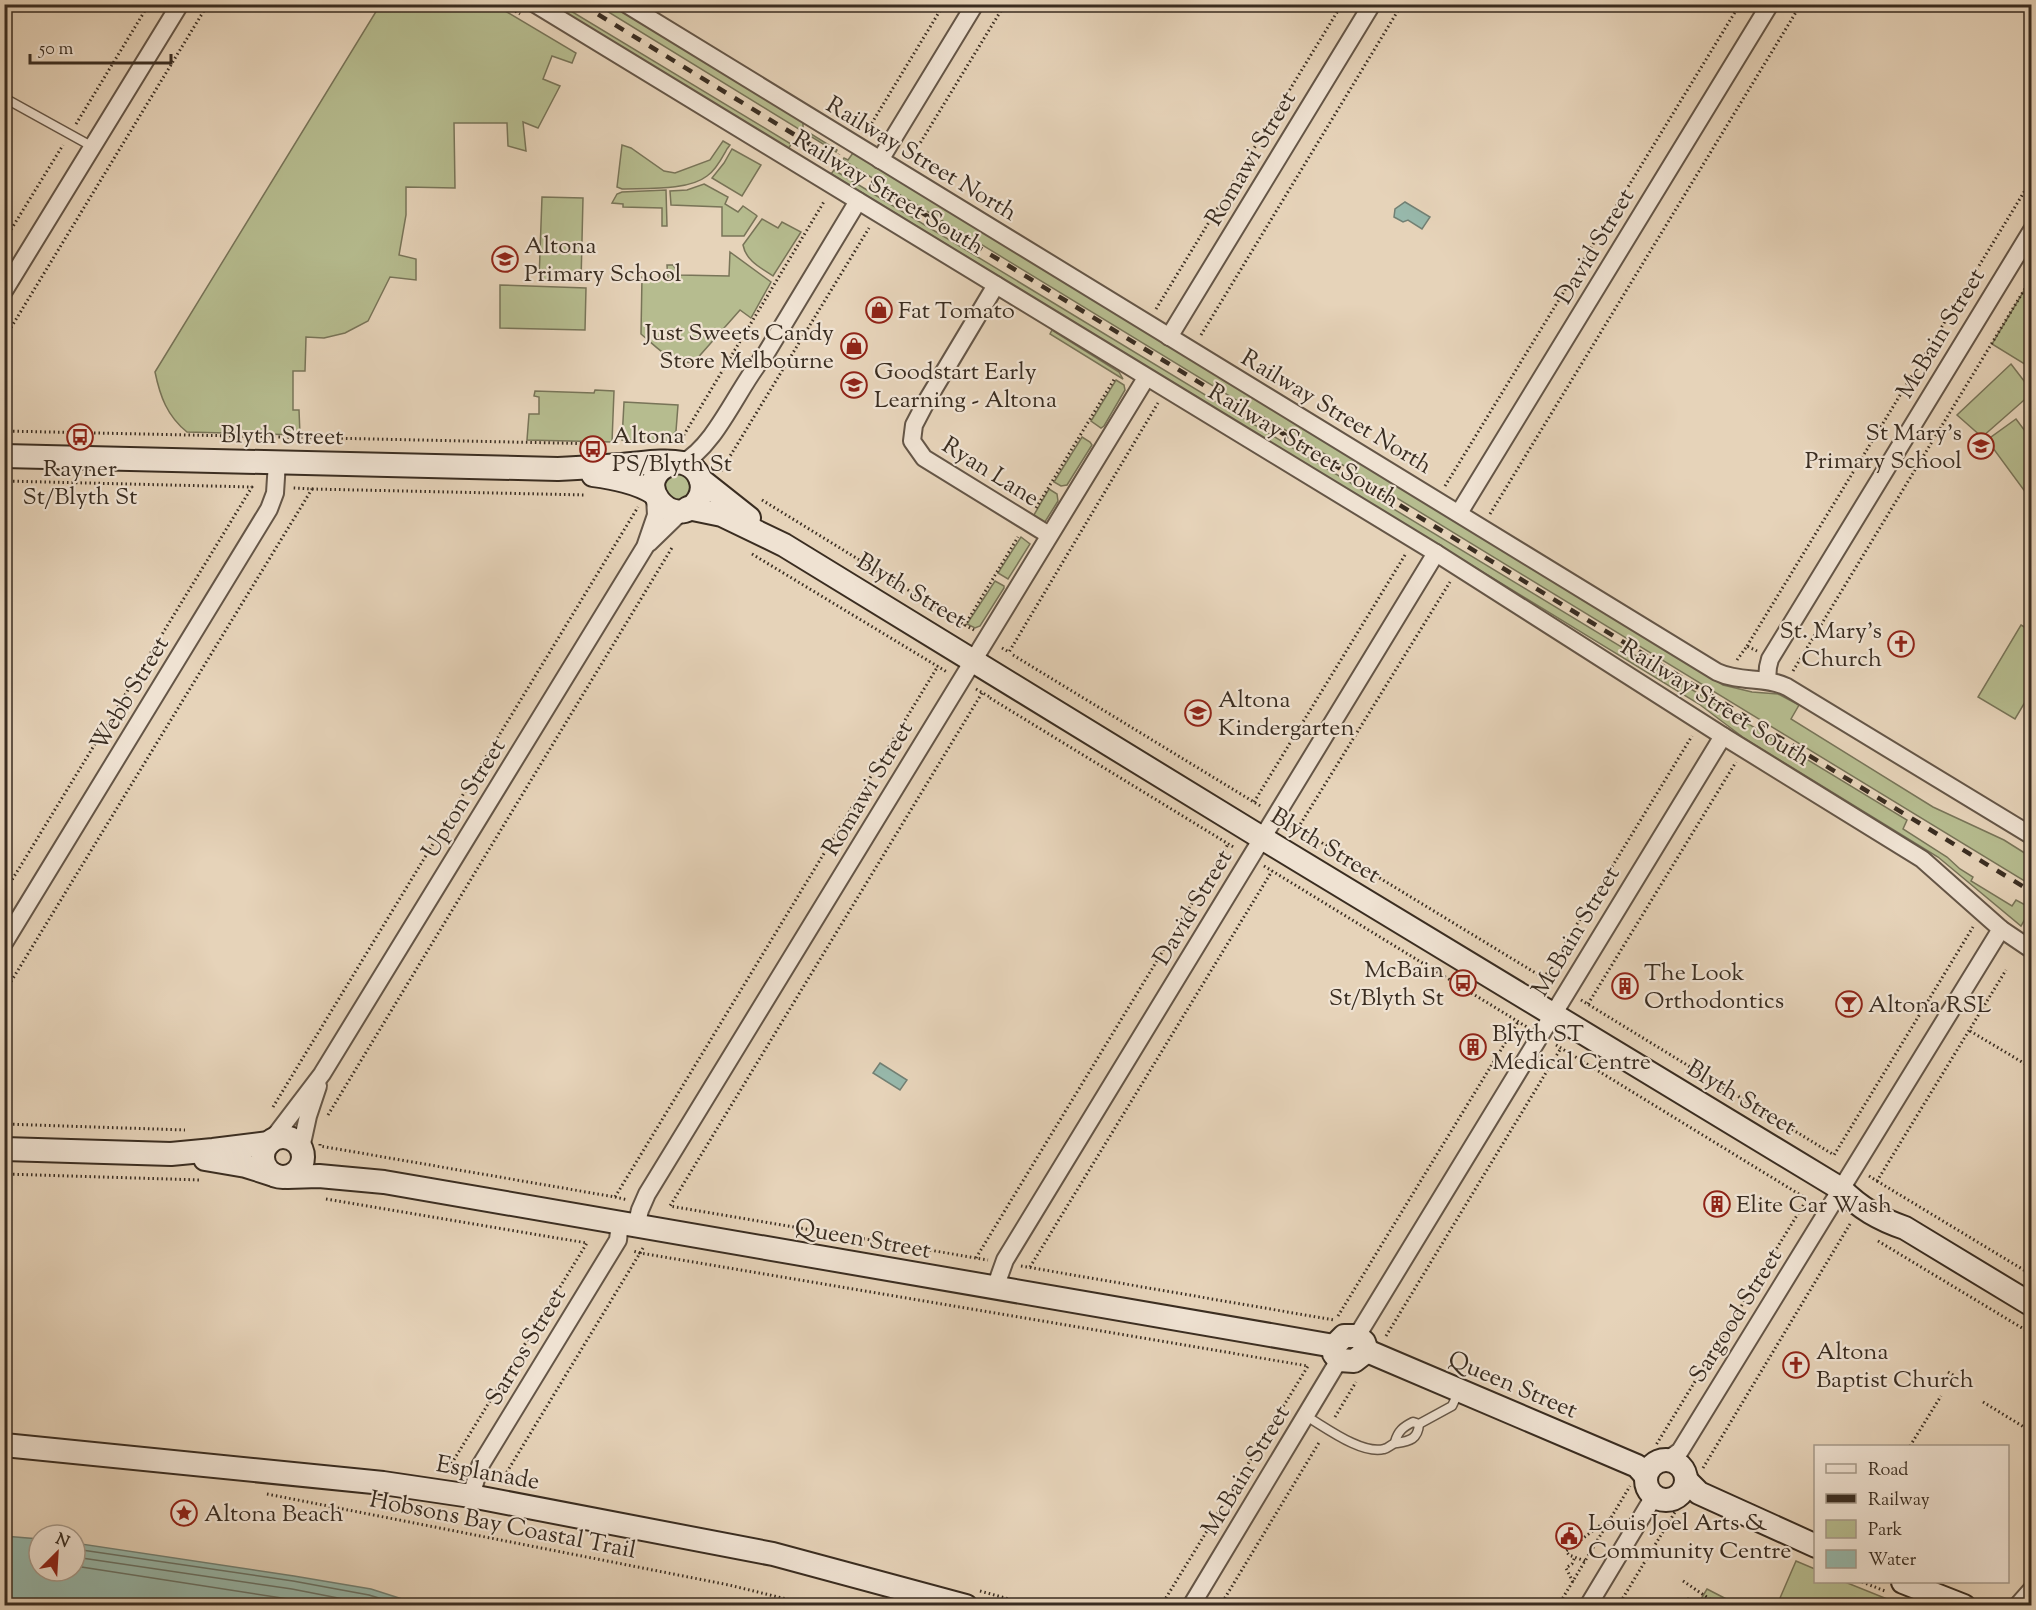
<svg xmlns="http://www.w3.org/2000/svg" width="2036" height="1610" viewBox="0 0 2036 1610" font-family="'Sorts Mill Goudy',serif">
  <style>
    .green { fill: #b6bc8f; stroke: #787458; stroke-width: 1.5 }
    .water { fill: #97b8ab; stroke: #728074; stroke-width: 1.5 }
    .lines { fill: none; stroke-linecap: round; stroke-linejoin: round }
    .shore { stroke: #687266; stroke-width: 1.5 }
    .lane-casing { stroke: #655647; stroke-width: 11 }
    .street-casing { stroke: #655647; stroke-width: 20 }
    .secondary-casing { stroke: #3a2d21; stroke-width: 26 }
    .path { stroke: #3a2d21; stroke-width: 3; stroke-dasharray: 1.5 3; stroke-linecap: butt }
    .lane { stroke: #efe2d2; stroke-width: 8 }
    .street { stroke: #efe2d2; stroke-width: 16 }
    .secondary { stroke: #efe2d2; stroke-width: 22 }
    .rail { stroke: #3a2d21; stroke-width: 4.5; stroke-dasharray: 10 10; stroke-linecap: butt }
    .labels { text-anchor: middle; stroke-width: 4.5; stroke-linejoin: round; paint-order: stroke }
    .street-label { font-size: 24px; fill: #3a2d21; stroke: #efe2d2 }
    .poi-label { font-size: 24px; fill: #3a2d21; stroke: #efe2d2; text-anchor: start }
  </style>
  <rect width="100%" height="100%" fill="#e6d3b9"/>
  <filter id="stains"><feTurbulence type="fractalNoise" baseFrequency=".00333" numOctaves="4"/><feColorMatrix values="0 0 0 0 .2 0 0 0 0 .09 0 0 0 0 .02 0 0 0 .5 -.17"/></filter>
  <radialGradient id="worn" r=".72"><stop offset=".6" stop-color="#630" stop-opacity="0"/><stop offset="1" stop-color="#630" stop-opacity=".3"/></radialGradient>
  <g class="green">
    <path d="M380 5H495L576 53 572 63 552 56 543 79 560 86 538 128 523 122 526 151 508 146 507 123H454L455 188 406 187V215L399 255 416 259V280L390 277 368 321 345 333 324 338 306 337 305 371H293V410H299L300 435 187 432C167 416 160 396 155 372Z"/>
    <path d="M551 5H561L791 144 789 148 785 149Z"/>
    <path d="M597 5H611L803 122V129L837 150 836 152Z"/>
    <path d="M811 125 1723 685 1752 692 1778 694 1799 705 1791 719 1933 807 2004 840 2031 857V885L843 160 844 158 848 160 853 153 809 126Z"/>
    <path d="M723 141 730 145 727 149C722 158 716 170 707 176 688 191 646 188 622 189L617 187 622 145 631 148 664 171 675 173 710 160Z"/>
    <path d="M732 149 761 165 742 196 712 178 724 163Z"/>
    <path d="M834 170 1907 820 1903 829 1947 857 1960 869 1973 877 1971 881 2012 906 2016 900 2031 908 2021 926 1938 857 1744 738 1699 704 831 174Z"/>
    <path d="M704 184 728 197 725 204 738 212 743 206 756 215 757 216 744 236H722V207L671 205 670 191 687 190Z"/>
    <path d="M666 190 667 226H662V208L623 207V204L612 203 617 194 622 192Z"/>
    <path d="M542 197 583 198 581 282 539 280Z"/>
    <path d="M762 219 778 228 782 222 801 232 773 276C761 268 746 261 743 245Z"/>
    <path d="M730 252 771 282 751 318 740 310 694 362C672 366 657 347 641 334L642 277 668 280 667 265H673L675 268 679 269V275L729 276Z"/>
    <path d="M2031 279V368L1992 344Z"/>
    <path d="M500 285 586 288 585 330 500 328Z"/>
    <path d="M1052 330 1119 372 1123 379 1050 334Z"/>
    <path d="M2011 364 2031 390V394L1982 437 1957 415Z"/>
    <path d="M1116 380 1124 385 1125 390 1104 426 1101 428 1091 421Z"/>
    <path d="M595 390 614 391 612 442 527 440 529 414H539V397L534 396 535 391 594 393Z"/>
    <path d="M624 402 678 405 676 431 668 441 622 440Z"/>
    <path d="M2016 419 2031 439V489L2026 493 1987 440Z"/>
    <path d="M1082 437 1090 442 1092 445 1067 485 1061 486 1054 482Z"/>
    <circle cx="677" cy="487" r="13"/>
    <path d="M1049 489 1057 494 1058 501 1043 525 1031 520Z"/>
    <path d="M1021 537 1030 544 1008 579 998 573Z"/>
    <path d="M995 581 1004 586V588L980 626 975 628 967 624Z"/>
    <path d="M2021 625 2031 631V692L2015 719 1978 697Z"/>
    <path d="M1796 1561 1815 1569 1816 1582H1845L1902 1605H1777Z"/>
    <path d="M1707 1589 1738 1605H1683L1688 1598 1698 1604Z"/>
  </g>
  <g class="water">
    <path d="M1405 202 1430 217 1422 229 1408 220 1403 222 1394 217 1395 209Z"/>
    <path d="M880 1063 907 1080 900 1090 873 1073Z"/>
    <path d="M4 1536 39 1539V1571H75V1543L294 1576 371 1589 421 1605H5Z"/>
  </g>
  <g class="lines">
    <g class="shore">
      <path d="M75 1549 293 1581 369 1595 405 1606"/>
      <path d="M75 1557 292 1589 379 1606"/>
      <path d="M75 1566 334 1606"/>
    </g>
    <g class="lane-casing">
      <g id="lane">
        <path d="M4 96 8 100 93 147"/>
        <path d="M1306 1416C1325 1427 1362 1455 1384 1449 1389 1448 1392 1443 1397 1443 1410 1441 1418 1439 1419 1424"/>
        <path d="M1395 1442C1398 1431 1403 1427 1413 1422L1419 1424 1452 1406 1459 1391"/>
      </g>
    </g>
    <g class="street-casing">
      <g id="street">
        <path d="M535 4 1436 553 1723 736 1922 859 2001 929 2032 950"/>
        <path d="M626 4 1717 672C1740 683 1765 676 1787 687L2032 836"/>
        <path d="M880 160 975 4"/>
        <path d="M996 285 926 402 914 425 912 441 924 458 1049 535"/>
        <path d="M4 291 180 4"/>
        <path d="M1169 337 1372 4"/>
        <path d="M682 463C716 446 739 385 765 355L858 201"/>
        <path d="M1459 513 1770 4"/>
        <path d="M649 543 683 510"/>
        <path d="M1767 680 1768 667 1770 659 2032 230"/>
        <path d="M4 943 269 509 275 493 277 462"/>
        <path d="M271 1141 322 1074 645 547 656 515 655 497"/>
        <path d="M301 1148 308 1116 318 1086"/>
        <path d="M636 1226 640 1210 647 1194 1146 378"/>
        <path d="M995 1288 1005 1260 1436 553"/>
        <path d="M1357 1336 1723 736"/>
        <path d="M1667 1460 1680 1451 2001 929"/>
        <path d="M471 1496 480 1466 618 1240 620 1223"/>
        <path d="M1191 1606 1339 1360"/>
        <path d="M1588 1606 1650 1503"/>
        <path d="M2017 1606 2032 1589"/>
      </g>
    </g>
    <g class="secondary-casing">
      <g id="secondary">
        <path d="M4 456 558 469C578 468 598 467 618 465 639 464 662 459 683 463 699 467 707 486 698 500 675 536 625 478 674 463"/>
        <path d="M593 475C614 478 636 482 654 493"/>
        <path d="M701 480 749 518"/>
        <path d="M688 508 722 515 784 545 1262 838 1841 1189C1860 1208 1879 1219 1905 1228L2032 1305"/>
        <circle cx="283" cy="1157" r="20"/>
        <path d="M4 1149 171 1154 213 1150 269 1143"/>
        <path d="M205 1159 246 1166 274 1175"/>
        <path d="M287 1177 319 1176 384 1182 1334 1346"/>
        <path d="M1344 1336H1357L1364 1342 1367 1351 1354 1361 1339 1360 1334 1354V1346Z"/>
        <path d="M1367 1351 1637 1466 1646 1476"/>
        <path d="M4 1445 383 1483 471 1496 773 1554 966 1606"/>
        <circle cx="1666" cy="1480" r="20"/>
        <path d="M1686 1480 1699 1493 1816 1546"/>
        <path d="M1903 1582 1964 1606"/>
      </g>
    </g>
    <g class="path">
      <path d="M504 4 520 14"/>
      <path d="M76 124 149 4"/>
      <path d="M867 131 944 4"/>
      <path d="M911 158 1005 4"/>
      <path d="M832 166 839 154"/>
      <path d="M4 241 63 145"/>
      <path d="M1156 309 1342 4"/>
      <path d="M1201 335 1402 4"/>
      <path d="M4 339 208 4"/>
      <path d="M4 431 603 444"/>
      <path d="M679 443 825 200"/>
      <path d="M721 471 869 228"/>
      <path d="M4 481 252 487 4 893"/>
      <path d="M1445 486 1740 4"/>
      <path d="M312 489 586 495"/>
      <path d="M762 500 965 625"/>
      <path d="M1036 508 1115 378"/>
      <path d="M1490 514 1801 4"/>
      <path d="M752 554 947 672"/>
      <path d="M974 630 965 625 1018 537"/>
      <path d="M1747 646 2032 179"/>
      <path d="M1002 648 1009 652 1158 403"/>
      <path d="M1013 655 1262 807"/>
      <path d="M1737 660 1747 646 1757 651"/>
      <path d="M1793 671 2032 277"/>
      <path d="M976 689 990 697"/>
      <path d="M982 693 670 1206 988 1260"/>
      <path d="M990 698 1235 848"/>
      <path d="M1254 802 1405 555"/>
      <path d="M1291 824 1552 983"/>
      <path d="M1298 828 1450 582"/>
      <path d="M1264 866 1527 1027"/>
      <path d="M2026 925 2032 917"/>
      <path d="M1544 978 1692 736"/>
      <path d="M4 993 312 489 293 488"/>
      <path d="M1581 1000 1834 1155 1973 927"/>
      <path d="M1588 1004 1736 762"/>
      <path d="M1970 1031 2032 1068"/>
      <path d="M1556 1045 1807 1199 1656 1445"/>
      <path d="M273 1107 638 507"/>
      <path d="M328 1115 673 546"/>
      <path d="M4 1124 185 1130"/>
      <path d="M320 1144V1146L615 1197 938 666"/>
      <path d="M4 1174 201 1180"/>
      <path d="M1869 1176 1877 1181 2006 970"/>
      <path d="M1877 1181 2032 1275"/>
      <path d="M615 1197 628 1200"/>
      <path d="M326 1199 587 1243 447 1471"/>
      <path d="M1878 1241 2032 1334"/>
      <path d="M643 1248 640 1253 1308 1366 1161 1606"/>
      <path d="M976 1258 1228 844"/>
      <path d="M1021 1266 1334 1320"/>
      <path d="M1030 1267 1272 871"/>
      <path d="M1338 1316 1518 1022"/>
      <path d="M1386 1336 1561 1048"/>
      <path d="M1948 1372 1972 1386"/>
      <path d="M1983 1402 2032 1432"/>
      <path d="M1335 1417 1356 1382"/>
      <path d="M1910 1446 1941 1396"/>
      <path d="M1703 1468 1850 1224"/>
      <path d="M502 1480 640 1253 633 1251"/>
      <path d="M267 1494 729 1585 815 1606"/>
      <path d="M1585 1561 1569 1555 1566 1551 1610 1518"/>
      <path d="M1683 1581 1720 1606"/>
      <path d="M1573 1582 1566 1568 1572 1564 1575 1557"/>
      <path d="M1862 1582 1885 1591"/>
      <path d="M980 1591 1034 1606"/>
      <path d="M1220 1606 1320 1441"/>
      <path d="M1558 1606 1630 1486"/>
      <path d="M1618 1606 1678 1507 1666 1499"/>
    </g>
    <use href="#lane" class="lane"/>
    <use href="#street" class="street"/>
    <use href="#secondary" class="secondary"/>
    <path class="rail" d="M581 4 2032 892"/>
  </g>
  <defs>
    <g id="school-ring" transform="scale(1.35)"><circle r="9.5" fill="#efe2d2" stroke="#8f2418" stroke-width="1.5"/><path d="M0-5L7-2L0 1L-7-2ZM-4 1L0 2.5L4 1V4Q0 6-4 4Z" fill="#8f2418"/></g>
    <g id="shop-ring" transform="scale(1.35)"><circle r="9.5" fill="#efe2d2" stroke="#8f2418" stroke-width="1.5"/><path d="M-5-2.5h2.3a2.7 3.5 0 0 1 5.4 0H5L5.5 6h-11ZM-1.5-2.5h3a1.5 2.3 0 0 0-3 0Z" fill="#8f2418"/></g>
    <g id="bus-ring" transform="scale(1.35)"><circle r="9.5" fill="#efe2d2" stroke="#8f2418" stroke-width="1.5"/><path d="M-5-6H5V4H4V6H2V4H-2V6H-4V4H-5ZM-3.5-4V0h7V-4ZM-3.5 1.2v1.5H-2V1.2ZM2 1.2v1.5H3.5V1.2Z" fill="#8f2418"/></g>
    <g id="church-ring" transform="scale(1.35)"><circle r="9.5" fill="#efe2d2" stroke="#8f2418" stroke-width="1.5"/><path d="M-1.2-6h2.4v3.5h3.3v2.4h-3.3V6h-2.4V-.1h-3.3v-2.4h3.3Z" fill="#8f2418"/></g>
    <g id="building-ring" transform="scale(1.35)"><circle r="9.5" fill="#efe2d2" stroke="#8f2418" stroke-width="1.5"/><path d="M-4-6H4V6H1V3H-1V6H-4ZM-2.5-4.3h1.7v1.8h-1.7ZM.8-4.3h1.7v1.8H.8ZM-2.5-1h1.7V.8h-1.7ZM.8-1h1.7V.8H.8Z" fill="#8f2418"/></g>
    <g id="bar-ring" transform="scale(1.35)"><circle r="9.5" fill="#efe2d2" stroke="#8f2418" stroke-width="1.5"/><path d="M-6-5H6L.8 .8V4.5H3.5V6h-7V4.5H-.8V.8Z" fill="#8f2418"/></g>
    <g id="sight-ring" transform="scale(1.35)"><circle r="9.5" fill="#efe2d2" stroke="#8f2418" stroke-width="1.5"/><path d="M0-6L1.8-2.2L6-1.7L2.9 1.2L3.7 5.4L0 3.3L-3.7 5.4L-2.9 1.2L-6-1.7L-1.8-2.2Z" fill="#8f2418"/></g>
    <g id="civic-ring" transform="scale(1.35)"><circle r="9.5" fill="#efe2d2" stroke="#8f2418" stroke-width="1.5"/><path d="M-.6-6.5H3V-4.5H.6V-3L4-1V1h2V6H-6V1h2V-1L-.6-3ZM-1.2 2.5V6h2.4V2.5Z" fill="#8f2418"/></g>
  </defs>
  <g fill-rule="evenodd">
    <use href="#school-ring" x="505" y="259"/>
    <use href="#shop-ring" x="879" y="310"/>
    <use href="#shop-ring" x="854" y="346"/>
    <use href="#school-ring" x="854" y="385"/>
    <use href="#bus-ring" x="80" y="437"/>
    <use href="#school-ring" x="1981" y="446"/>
    <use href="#bus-ring" x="593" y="449"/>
    <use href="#church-ring" x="1901" y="644"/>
    <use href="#school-ring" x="1198" y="713"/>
    <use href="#bus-ring" x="1463" y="983"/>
    <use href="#building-ring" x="1625" y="986"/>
    <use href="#bar-ring" x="1849" y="1004"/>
    <use href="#building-ring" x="1473" y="1047"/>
    <use href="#building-ring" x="1717" y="1204"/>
    <use href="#church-ring" x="1796" y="1365"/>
    <use href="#sight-ring" x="184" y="1513"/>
    <use href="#civic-ring" x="1569" y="1536"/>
  </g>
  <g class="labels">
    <g class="street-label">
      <text transform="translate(922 158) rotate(31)" y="8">Railway Street North</text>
      <text transform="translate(1250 158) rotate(-59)" y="8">Romawi Street</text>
      <text transform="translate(889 192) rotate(31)" y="8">Railway Street South</text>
      <text transform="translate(1594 246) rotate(-59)" y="8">David Street</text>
      <text transform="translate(1940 333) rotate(-59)" y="8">McBain Street</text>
      <text transform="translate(1337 411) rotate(31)" y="8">Railway Street North</text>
      <text transform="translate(282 435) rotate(1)" y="8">Blyth Street</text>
      <text transform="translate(1304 445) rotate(31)" y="8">Railway Street South</text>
      <text transform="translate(991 471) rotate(32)" y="8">Ryan Lane</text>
      <text transform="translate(912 590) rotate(31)" y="8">Blyth Street</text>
      <text transform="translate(129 693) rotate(-59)" y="8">Webb Street</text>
      <text transform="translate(1716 702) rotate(32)" y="8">Railway Street South</text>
      <text transform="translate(867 788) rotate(-59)" y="8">Romawi Street</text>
      <text transform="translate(463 798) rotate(-58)" y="8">Upton Street</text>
      <text transform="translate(1326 845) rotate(31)" y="8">Blyth Street</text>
      <text transform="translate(1192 907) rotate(-59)" y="8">David Street</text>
      <text transform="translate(1575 931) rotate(-59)" y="8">McBain Street</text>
      <text transform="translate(1742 1097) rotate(31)" y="8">Blyth Street</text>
      <text transform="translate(863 1238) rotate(10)" y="8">Queen Street</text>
      <text transform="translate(1735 1315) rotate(-58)" y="8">Sargood Street</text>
      <text transform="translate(525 1346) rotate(-59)" y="8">Sarros Street</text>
      <text transform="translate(1513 1384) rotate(23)" y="8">Queen Street</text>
      <text transform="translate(1245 1470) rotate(-59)" y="8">McBain Street</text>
      <text transform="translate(488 1472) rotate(10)" y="8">Esplanade</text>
      <text transform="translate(503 1524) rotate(11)" y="8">Hobsons Bay Coastal Trail</text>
    </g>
    <g class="poi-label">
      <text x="524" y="253">Altona<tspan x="524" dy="28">Primary School</tspan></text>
      <text x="898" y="318">Fat Tomato</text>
      <text x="834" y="340" text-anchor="end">Just Sweets Candy<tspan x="834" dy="28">Store Melbourne</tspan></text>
      <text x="874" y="379">Goodstart Early<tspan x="874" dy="28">Learning - Altona</tspan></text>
      <text x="1962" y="440" text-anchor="end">St Mary's<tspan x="1962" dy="28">Primary School</tspan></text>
      <text x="612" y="443">Altona<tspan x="612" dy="28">PS/Blyth St</tspan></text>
      <text x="80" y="476" text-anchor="middle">Rayner<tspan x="80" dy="28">St/Blyth St</tspan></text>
      <text x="1882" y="638" text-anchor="end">St. Mary's<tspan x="1882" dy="28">Church</tspan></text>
      <text x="1218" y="707">Altona<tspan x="1218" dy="28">Kindergarten</tspan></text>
      <text x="1444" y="977" text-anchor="end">McBain<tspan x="1444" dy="28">St/Blyth St</tspan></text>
      <text x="1644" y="980">The Look<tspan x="1644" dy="28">Orthodontics</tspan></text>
      <text x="1868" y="1012">Altona RSL</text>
      <text x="1492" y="1041">Blyth ST<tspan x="1492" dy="28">Medical Centre</tspan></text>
      <text x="1736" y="1212">Elite Car Wash</text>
      <text x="1816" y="1359">Altona<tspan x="1816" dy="28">Baptist Church</tspan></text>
      <text x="204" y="1521">Altona Beach</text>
      <text x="1588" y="1530">Louis Joel Arts &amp;<tspan x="1588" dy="28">Community Centre</tspan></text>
    </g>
  </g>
  <rect width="2036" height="1610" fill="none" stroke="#e6d3b9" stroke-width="24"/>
  <rect x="6" y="6" width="2024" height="1598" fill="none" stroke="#3a2d21" stroke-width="3"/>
  <rect x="12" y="12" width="2012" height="1586" fill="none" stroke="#3a2d21" stroke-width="1.5"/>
  <rect x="1814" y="1445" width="195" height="138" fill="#efe2d2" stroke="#a79a8b" stroke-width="1.5"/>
  <rect x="1826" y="1464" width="30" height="9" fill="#efe2d2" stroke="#a79a8b" stroke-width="1.5"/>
  <text x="1868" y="1475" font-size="18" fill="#3a2d21">Road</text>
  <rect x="1826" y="1494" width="30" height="9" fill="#3a2d21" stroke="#a79a8b" stroke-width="1.5"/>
  <text x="1868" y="1505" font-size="18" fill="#3a2d21">Railway</text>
  <rect x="1826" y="1520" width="30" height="18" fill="#b6bc8f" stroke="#a79a8b" stroke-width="1.5"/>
  <text x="1868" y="1535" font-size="18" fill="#3a2d21">Park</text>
  <rect x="1826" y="1550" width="30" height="18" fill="#97b8ab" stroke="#a79a8b" stroke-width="1.5"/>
  <text x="1868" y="1565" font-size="18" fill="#3a2d21">Water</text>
  <g transform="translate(57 1553) rotate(24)"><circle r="28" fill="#efe2d2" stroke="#a79a8b" stroke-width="1.5"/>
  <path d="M0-4.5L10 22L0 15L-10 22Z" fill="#8f2418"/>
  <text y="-9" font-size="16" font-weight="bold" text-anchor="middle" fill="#3a2d21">N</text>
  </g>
  <path d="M30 54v9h141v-9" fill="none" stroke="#3a2d21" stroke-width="3"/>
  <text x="39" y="54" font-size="18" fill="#3a2d21" stroke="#efe2d2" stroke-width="4.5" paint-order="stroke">50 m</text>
  <rect width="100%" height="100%" filter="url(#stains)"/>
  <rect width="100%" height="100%" fill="url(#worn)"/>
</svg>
